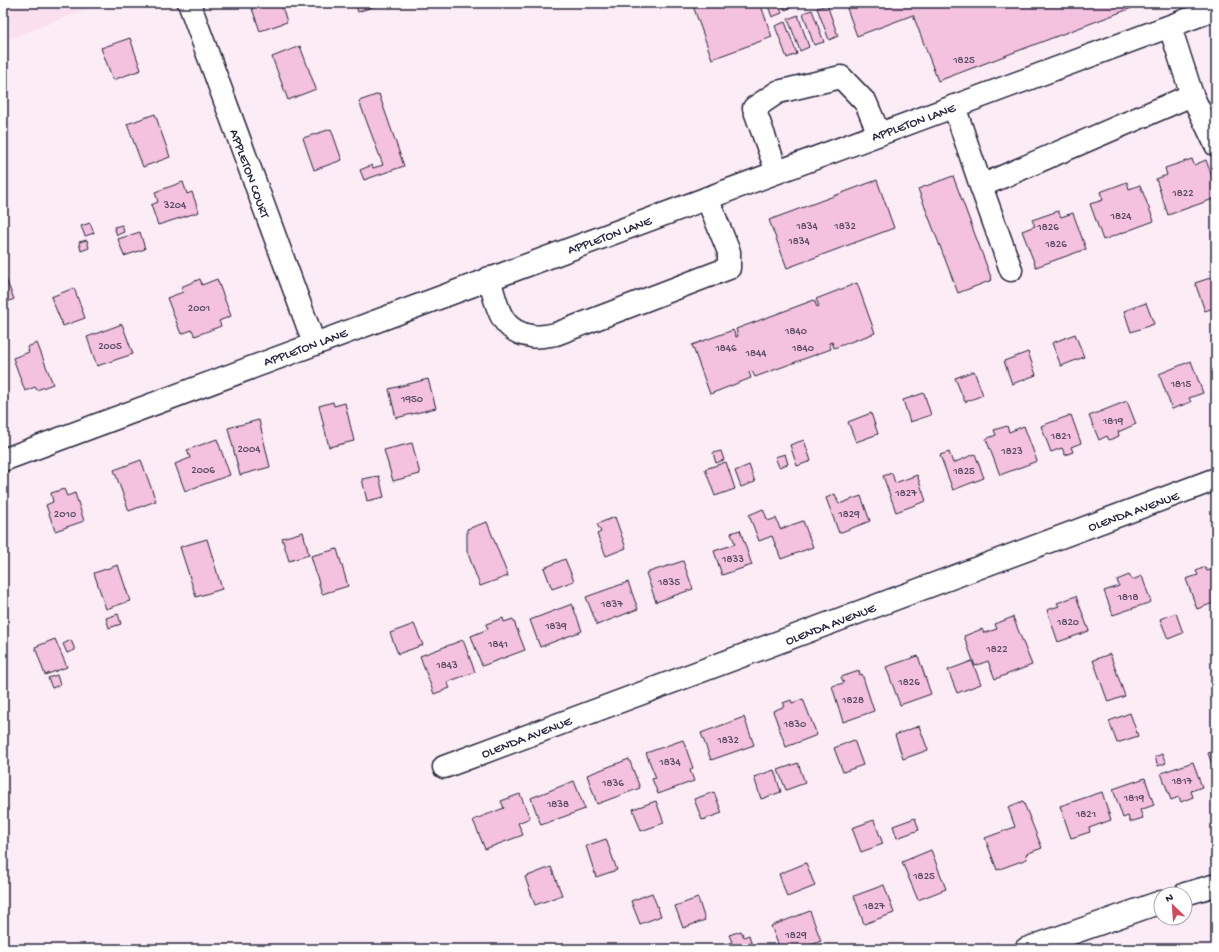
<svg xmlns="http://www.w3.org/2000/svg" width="1219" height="952" viewBox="0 0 1219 952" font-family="'Gochi Hand',sans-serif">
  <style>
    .built { fill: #fadfee }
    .building { fill: #f4c1de; stroke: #22223b }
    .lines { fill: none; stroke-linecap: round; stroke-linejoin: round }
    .minor-casing { stroke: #22223b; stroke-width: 25 }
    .minor { stroke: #fff; stroke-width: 22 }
    .labels { text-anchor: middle; stroke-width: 3.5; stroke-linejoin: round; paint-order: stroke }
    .number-label { font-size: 11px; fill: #564a64 }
    .street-label { font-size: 13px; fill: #22223b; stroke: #fff }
  </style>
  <rect width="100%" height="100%" fill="#fcecf5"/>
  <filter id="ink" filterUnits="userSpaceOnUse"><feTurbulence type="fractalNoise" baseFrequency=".025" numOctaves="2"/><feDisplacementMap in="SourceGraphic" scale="8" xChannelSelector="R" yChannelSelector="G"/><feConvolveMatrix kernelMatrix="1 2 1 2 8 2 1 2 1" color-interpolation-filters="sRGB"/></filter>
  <g filter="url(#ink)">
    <path class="built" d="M3 3H103L3 41Z"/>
    <g class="building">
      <path d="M250 3H281L287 22 260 31Z"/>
      <path d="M355 3H383L358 12Z"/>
      <path d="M692 3H760L772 37 712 59Z"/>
      <path d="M767 3H778L782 13 772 17Z"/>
      <path d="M782 3H794L795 6 785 10Z"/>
      <path d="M845 3H1145L938 81 913 15 857 36Z"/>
      <path d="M827 5 838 36 829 40 817 8Z"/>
      <path d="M812 10 824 42 814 45 803 13Z"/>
      <path d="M798 15 809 47 800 51 788 19Z"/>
      <path d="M785 22 797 54 787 58 775 26Z"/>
      <path d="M130 38 141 70 113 80 101 48Z"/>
      <path d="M300 46 316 89 288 100 272 57Z"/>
      <path d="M379 94 404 166 364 180 360 170 372 165 373 168 383 165 359 101Z"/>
      <path d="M155 114 170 157 143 167 127 124Z"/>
      <path d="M331 129 342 160 314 170 303 138Z"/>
      <path d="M1192 159 1194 165 1206 160 1216 188V198L1168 215 1156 179 1167 175 1165 168Z"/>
      <path d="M953 176 992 280 958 293 918 189Z"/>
      <path d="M877 180 894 228 787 268 769 220Z"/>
      <path d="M183 182 187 194 192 192 199 212 158 225 151 205 158 202 155 192Z"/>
      <path d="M1127 182 1129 189 1140 185 1154 221 1103 240 1090 204 1103 200 1100 192Z"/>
      <path d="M1058 211 1061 217 1073 213 1086 249 1036 267 1022 231 1035 226 1032 220Z"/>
      <path d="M90 223 94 233 85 236 81 226Z"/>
      <path d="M122 225 124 232 117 235 114 227Z"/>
      <path d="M140 232 145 249 124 256 118 239Z"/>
      <path d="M87 240 89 248 81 251 79 242Z"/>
      <path d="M3 272 14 299 3 304Z"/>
      <path d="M1216 276V307L1205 311 1195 283Z"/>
      <path d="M200 279 202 285 217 279 231 316 219 321 221 326 195 336 192 330 181 334 167 298 183 292 181 287Z"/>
      <path d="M857 283 875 333 834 348 832 342 829 343 831 349 755 377 752 371 749 372 751 378 710 394 692 345 733 330 736 337 738 336 736 329 814 300 817 307 819 306 816 299Z"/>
      <path d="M74 288 85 318 63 326 51 297Z"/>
      <path d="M1146 303 1154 324 1131 332 1124 311Z"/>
      <path d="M122 324 133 354 97 366 87 337Z"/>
      <path d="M1075 334 1084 357 1061 366 1052 343Z"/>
      <path d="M37 343 53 384 37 390 35 387 25 391 13 358 29 352 27 347Z"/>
      <path d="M1028 352 1036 375 1012 384 1004 361Z"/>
      <path d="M1191 361 1203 393 1189 398 1191 402 1172 409 1159 374Z"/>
      <path d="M974 371 983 395 965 402 955 378Z"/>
      <path d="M428 379 436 408 396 418 389 389Z"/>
      <path d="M924 393 931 415 910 422 903 400Z"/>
      <path d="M1127 401 1136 424 1118 432 1119 436 1109 440 1107 436 1099 440 1089 416Z"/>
      <path d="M333 402 334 406 345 403 354 441 329 447 319 406Z"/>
      <path d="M871 413 878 434 856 442 848 422Z"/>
      <path d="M1071 415 1081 443 1071 447 1073 452 1065 455 1062 448 1051 452 1041 426Z"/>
      <path d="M259 420 270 467 240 475 228 428Z"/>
      <path d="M1007 426 1009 432 1024 426 1037 461 1000 475 986 439 996 435 994 430Z"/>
      <path d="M217 439 230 475 185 491 175 464 190 458 187 450Z"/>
      <path d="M804 440 811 461 797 466 790 445Z"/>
      <path d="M412 443 420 474 393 481 384 450Z"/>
      <path d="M721 451 724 460 716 463 713 453Z"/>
      <path d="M949 452 953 463 975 454 984 478 953 490 940 455Z"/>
      <path d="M785 454 788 464 779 467 775 457Z"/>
      <path d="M141 460 156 501 129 511 114 470Z"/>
      <path d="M726 462 735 489 715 496 705 469Z"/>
      <path d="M749 465 755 482 741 487 735 471Z"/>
      <path d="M892 473 895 483 917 475 926 501 896 512 883 476Z"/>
      <path d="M379 476 384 497 367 501 362 479Z"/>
      <path d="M64 489 67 496 75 493 84 521 55 531 46 505 53 502 51 493Z"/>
      <path d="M835 494 839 504 861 496 870 521 839 533 826 498Z"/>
      <path d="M763 509 768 521 776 518 780 529 803 521 813 547 781 559 772 536 759 541 749 515Z"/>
      <path d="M615 517 626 548 606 556 597 534 601 532 597 524Z"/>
      <path d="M487 522 508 576 480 586 467 551V529Z"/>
      <path d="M740 530 752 565 722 575 714 551 735 544 731 533Z"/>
      <path d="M303 532 309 555 289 561 282 538Z"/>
      <path d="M207 539 222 589 196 597 180 547Z"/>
      <path d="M337 549 348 586 322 594 311 556Z"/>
      <path d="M565 559 574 581 552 589 544 568Z"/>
      <path d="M683 561 693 589 656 602 646 573Z"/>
      <path d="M118 565 130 601 106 609 94 573Z"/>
      <path d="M1205 567 1207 571 1216 568V602L1197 609 1186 579 1198 575 1196 571Z"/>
      <path d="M1129 575 1132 580 1142 576 1151 602 1113 615 1104 591 1119 586 1117 580Z"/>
      <path d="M628 582 638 609 597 625 586 597Z"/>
      <path d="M1076 596 1089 631 1058 642 1047 610 1059 606 1057 603Z"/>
      <path d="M572 604 582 631 540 647 530 620Z"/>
      <path d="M1176 613 1183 633 1168 639 1160 619Z"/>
      <path d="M118 614 121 624 109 628 106 618Z"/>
      <path d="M1013 617 1032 665 995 679 988 661 975 666 964 636 982 629 984 633 997 629 995 624Z"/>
      <path d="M503 618 504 622 513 619 525 650 482 666 471 636 488 629 486 624Z"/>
      <path d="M414 624 423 645 398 654 390 633Z"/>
      <path d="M55 639 67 667 45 675 35 647Z"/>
      <path d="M71 640 75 650 67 653 63 644Z"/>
      <path d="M463 640 475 672 447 682 450 688 434 694 420 656Z"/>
      <path d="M1110 654 1125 696 1108 702 1093 660Z"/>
      <path d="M918 656 931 694 900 705 886 667Z"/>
      <path d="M972 661 981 684 957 693 948 670Z"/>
      <path d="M859 671 860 675 862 674 874 711 843 722 832 686 844 683 841 677Z"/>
      <path d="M57 675 60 685 52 688 48 678Z"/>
      <path d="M803 699 817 735 786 747 773 711 785 706 783 703 791 700 792 703Z"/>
      <path d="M1130 713 1138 736 1117 743 1109 721Z"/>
      <path d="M744 717 754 745 711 760 701 733Z"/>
      <path d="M919 726 928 750 903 759 895 735Z"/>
      <path d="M683 740 693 768 690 770 694 781 658 794 652 779 656 778 646 753Z"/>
      <path d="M854 740 863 765 843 772 834 748Z"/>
      <path d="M1216 750V776L1208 753Z"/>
      <path d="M1162 754 1166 763 1158 766 1155 757Z"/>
      <path d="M629 759 640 788 597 804 587 775Z"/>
      <path d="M1193 762 1202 787 1191 791 1193 797 1181 802 1179 797 1171 800 1161 773Z"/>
      <path d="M798 763 805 783 786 790 778 770Z"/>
      <path d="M774 770 781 792 761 799 754 777Z"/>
      <path d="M1145 778 1154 805 1140 810 1143 818 1130 822 1128 816 1123 818 1113 789Z"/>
      <path d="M574 781 585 809 541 825 531 798Z"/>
      <path d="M714 792 722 813 702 820 694 799Z"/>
      <path d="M1102 792 1111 820 1089 828 1090 832 1071 838 1060 806Z"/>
      <path d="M520 794 530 818 518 823 523 835 485 849 473 820 504 808 501 801Z"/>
      <path d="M656 801 664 823 641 831 633 809Z"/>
      <path d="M1023 801 1042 848 1026 854 1027 859 997 870 985 838 1015 827 1008 807Z"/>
      <path d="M915 818 919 830 897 838 893 826Z"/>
      <path d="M874 820 883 844 861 852 852 828Z"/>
      <path d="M606 839 617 870 596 877 586 846Z"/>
      <path d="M931 850 946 889 918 900 902 862Z"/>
      <path d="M806 863 815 886 787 897 779 874Z"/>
      <path d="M551 867 562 895 535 905 525 877Z"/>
      <path d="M884 885 894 913 864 924 854 896Z"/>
      <path d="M652 893 661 916 640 924 631 901Z"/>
      <path d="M698 898 705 920 683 928 675 906Z"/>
      <path d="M810 911 821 941 801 949H780L771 926Z"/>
      <path d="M741 931 744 937 749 935 753 949H726L724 945 732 942 729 935Z"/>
    </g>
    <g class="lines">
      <g class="minor-casing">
        <g id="minor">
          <path d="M189 3 314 343"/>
          <path d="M1192 95 1216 145"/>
          <path d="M954 106 981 186 1192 95 1170 27"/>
          <path d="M777 172 754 108 778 92 841 77 866 103 879 134"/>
          <path d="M981 186 1011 270"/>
          <path d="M489 278C497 305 499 331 531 336 539 338 549 335 556 334L729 268V252L707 198"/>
          <path d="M3 460 1216 9"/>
          <path d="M444 767 1216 479"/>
          <path d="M1185 894 1216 885"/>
          <path d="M1026 949 1161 902"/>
        </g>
      </g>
      <use href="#minor" class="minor"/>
    </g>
  </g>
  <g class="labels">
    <g class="number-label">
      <text x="964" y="63">1825</text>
      <text x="1183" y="196">1822</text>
      <text x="175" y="208">3204</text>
      <text x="1121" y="219">1824</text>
      <text x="807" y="229">1834</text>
      <text x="845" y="229">1832</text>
      <text x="1048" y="230">1826</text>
      <text x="799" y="244">1834</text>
      <text x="1056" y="247">1826</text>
      <text x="199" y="311">2001</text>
      <text x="796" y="334">1840</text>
      <text x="110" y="349">2005</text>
      <text x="726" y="351">1846</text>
      <text x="803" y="351">1840</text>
      <text x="756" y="356">1844</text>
      <text x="1181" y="387">1815</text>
      <text x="412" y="402">1950</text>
      <text x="1113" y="424">1819</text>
      <text x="1061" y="439">1821</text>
      <text x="249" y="452">2004</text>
      <text x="1012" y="454">1823</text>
      <text x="203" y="473">2006</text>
      <text x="964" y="474">1825</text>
      <text x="906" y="496">1827</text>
      <text x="65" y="517">2010</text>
      <text x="849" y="517">1829</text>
      <text x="733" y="562">1833</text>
      <text x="669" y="585">1835</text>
      <text x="1128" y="600">1818</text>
      <text x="612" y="607">1837</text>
      <text x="1068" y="625">1820</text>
      <text x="556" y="629">1839</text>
      <text x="498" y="647">1841</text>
      <text x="997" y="652">1822</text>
      <text x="447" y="668">1843</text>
      <text x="909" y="685">1826</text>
      <text x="853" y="703">1828</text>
      <text x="795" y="727">1830</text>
      <text x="728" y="743">1832</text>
      <text x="670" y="765">1834</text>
      <text x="1182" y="784">1817</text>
      <text x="613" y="786">1836</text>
      <text x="1134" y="801">1819</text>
      <text x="558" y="807">1838</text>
      <text x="1086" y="817">1821</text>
      <text x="924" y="879">1825</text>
      <text x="874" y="909">1827</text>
      <text x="796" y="938">1829</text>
    </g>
    <g class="street-label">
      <text transform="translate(913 121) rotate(-20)" y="5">APPLETON LANE</text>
      <text transform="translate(251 173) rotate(70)" y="5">APPLETON COURT</text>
      <text transform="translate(609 234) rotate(-20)" y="5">APPLETON LANE</text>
      <text transform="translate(305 346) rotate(-20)" y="5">APPLETON LANE</text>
      <text transform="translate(1133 510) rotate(-20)" y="5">OLENDA AVENUE</text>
      <text transform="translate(830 623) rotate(-21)" y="5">OLENDA AVENUE</text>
      <text transform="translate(526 736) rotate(-21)" y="5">OLENDA AVENUE</text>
    </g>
  </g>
  <rect width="1219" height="952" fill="none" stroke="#fff" stroke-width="16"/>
  <rect x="8" y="8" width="1203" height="936" fill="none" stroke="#22223b" stroke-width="1.5" filter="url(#ink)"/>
  <g transform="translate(1173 906) rotate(335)"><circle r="19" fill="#ffffff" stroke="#a7a7b1"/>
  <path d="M0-3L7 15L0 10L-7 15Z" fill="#d1495b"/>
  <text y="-6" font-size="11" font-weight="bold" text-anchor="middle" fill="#22223b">N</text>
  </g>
</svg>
